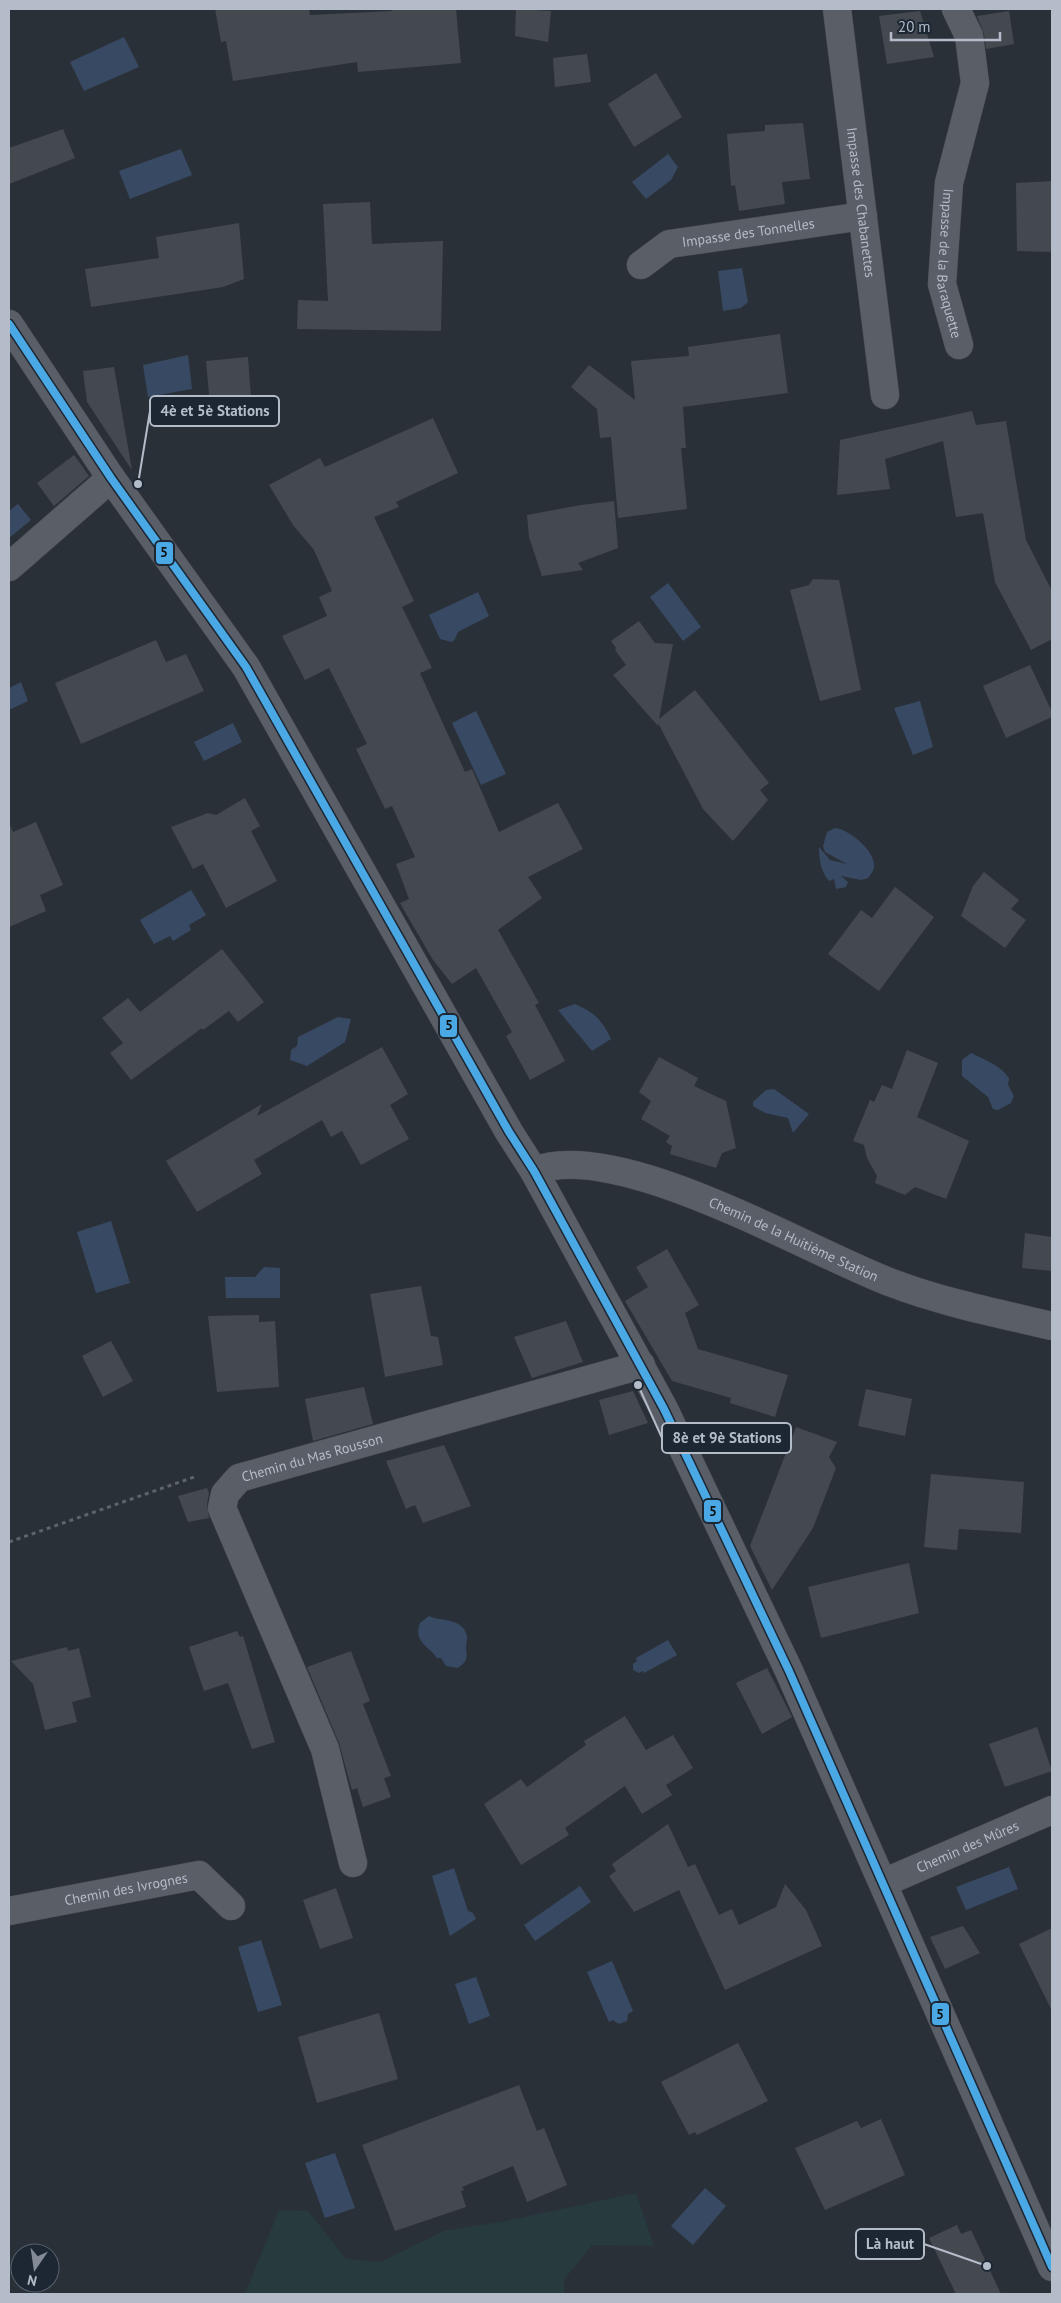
<svg xmlns="http://www.w3.org/2000/svg" width="1061" height="2303" viewBox="0 0 1061 2303" font-family="'PT Sans',sans-serif">
  <style>
    .green { fill: #273a3e }
    .water { fill: #384963 }
    .building { fill: #444950 }
    .lines { fill: none; stroke-linecap: round; stroke-linejoin: round }
    .minor-casing { stroke: #484c53; stroke-width: 29 }
    .path { stroke: #5d636a; stroke-width: 3; stroke-dasharray: 4 4; stroke-linecap: butt }
    .minor { stroke: #5a5e66; stroke-width: 28 }
    .bus-1-casing { stroke: #1d2633; stroke-width: 11 }
    .bus-1 { stroke: #4aa9e4; stroke-width: 8 }
    .labels { text-anchor: middle; stroke-width: 5; stroke-linejoin: round; paint-order: stroke }
    .street-label { font-size: 14px; fill: #b4bcc9; stroke: #1d2633 }
    .leader { fill: none; stroke: #b4bcc9; stroke-width: 2 }
    .callout-dot { fill: #b4bcc9; stroke: #1d2633; stroke-width: 2 }
    .callout { fill: #1d2633; stroke: #b4bcc9; stroke-width: 2 }
    .callout-label { font-size: 15px; text-anchor: middle; font-weight: bold; fill: #b4bcc9 }
    .line-badge { stroke: #1d2633; stroke-width: 2 }
    .pale-badge-label { font-size: 14px; text-anchor: middle; font-weight: bold; fill: #111 }
  </style>
  <rect width="100%" height="100%" fill="#2a3038"/>
  <path class="green" d="M636 2193 654 2246 592 2245 564 2280V2294H245L279 2210 308 2211 346 2259 380 2262 444 2231 506 2221Z"/>
  <g class="water">
    <path d="M124 37 139 67 84 91 70 62Z"/>
    <path d="M181 149 192 175 130 199 119 171Z"/>
    <path d="M668 154 678 167 671 180 646 199 632 182Z"/>
    <path d="M742 268 748 302 741 308 723 311 718 271Z"/>
    <path d="M188 355 192 389 148 397 143 365Z"/>
    <path d="M18 504 31 520 9 538V511Z"/>
    <path d="M668 583 701 627 683 641 650 597Z"/>
    <path d="M478 592 489 616 458 632 455 639 452 642 440 639 429 615Z"/>
    <path d="M21 682 28 701 9 710V688Z"/>
    <path d="M920 701 933 747 913 755 894 708Z"/>
    <path d="M476 711 506 774 481 785 452 723Z"/>
    <path d="M233 723 242 742 204 761 194 742Z"/>
    <path d="M835 828C849 829 877 852 874 868 873 872 870 875 868 878L861 880 841 876 848 882 846 887 836 889 834 879 829 881C821 872 819 860 819 847L830 860 847 864 825 852 823 846 827 832Z"/>
    <path d="M191 890 206 915 189 925 191 930 173 941 170 936 154 944 140 920Z"/>
    <path d="M575 1004C595 1013 601 1019 611 1039L592 1051 558 1010Z"/>
    <path d="M338 1017 351 1019 345 1042 307 1066 290 1060 291 1050 297 1046 298 1037Z"/>
    <path d="M971 1053C986 1061 999 1064 1009 1078L1008 1085 1014 1096 1011 1103 998 1110 993 1109 988 1097 962 1076V1060Z"/>
    <path d="M774 1089 809 1114 793 1133 788 1118 765 1113 753 1106V1102L766 1090Z"/>
    <path d="M111 1221 130 1283 96 1293 77 1232Z"/>
    <path d="M264 1267 280 1268V1298H226L225 1277H255Z"/>
    <path d="M429 1616C441 1622 464 1617 467 1637 467 1641 466 1645 466 1649 468 1659 466 1662 458 1668L446 1666 441 1658H437C428 1645 413 1642 420 1623Z"/>
    <path d="M668 1640 677 1655 644 1673 643 1671 639 1673 633 1670V1664L637 1661 636 1658Z"/>
    <path d="M1009 1867 1018 1889 966 1910 956 1887Z"/>
    <path d="M454 1868 468 1911 473 1913 476 1919 450 1936 432 1876Z"/>
    <path d="M580 1886 591 1902 535 1941 524 1925Z"/>
    <path d="M261 1940 282 2005 258 2012 238 1947Z"/>
    <path d="M612 1961 633 2011 628 2014 627 2021 619 2024 613 2020 609 2022 587 1972Z"/>
    <path d="M476 1977 490 2016 469 2024 455 1984Z"/>
    <path d="M335 2153 355 2208 325 2218 305 2163Z"/>
    <path d="M705 2188 726 2206 693 2245 671 2226Z"/>
  </g>
  <g class="building">
    <path d="M215 9H309L310 15 392 11V9H456L461 63 358 72 357 62 233 81 226 41 221 42Z"/>
    <path d="M516 9 551 11 548 42 515 36Z"/>
    <path d="M920 11 934 57 887 64 879 16Z"/>
    <path d="M1009 11 1014 44 986 49 984 34 977 16Z"/>
    <path d="M587 54 591 82 555 87 553 58Z"/>
    <path d="M656 73 682 117 634 147 608 104Z"/>
    <path d="M803 123 810 179 782 182 785 204 739 211 735 185 731 186 727 134 765 131V125Z"/>
    <path d="M63 129 75 158 9 184V148Z"/>
    <path d="M1052 181V249L1050 252 1017 251 1016 183Z"/>
    <path d="M370 202 372 244 443 241 441 331 297 329 298 300 328 301 323 204Z"/>
    <path d="M239 223 244 279 223 287 91 307 85 269 159 258 156 237Z"/>
    <path d="M780 334 788 393 683 407 686 448H681L687 509 618 518 611 437 600 438 597 409 571 387 589 365 635 400 631 361 689 356 688 347Z"/>
    <path d="M248 357 253 424 212 427 206 361Z"/>
    <path d="M114 367 132 470 87 402 83 371Z"/>
    <path d="M972 411 976 425 1006 421 1026 540 1052 591V639L1031 650 995 582 983 513 956 517 943 441 885 459 890 489 837 495 840 440Z"/>
    <path d="M433 418 458 473 396 502 399 507 374 517 414 601 402 607 432 668 420 673 465 772 472 769 499 832 558 803 583 849 528 877 542 898 498 930 539 1003 535 1005 565 1061 530 1080 506 1036 512 1032 476 968 452 984 433 960 408 917 400 903 409 899 396 864 415 857 392 806 385 809 356 749 367 744 329 668 305 680 282 636 327 616 319 597 332 591 314 550 293 525 269 485 320 458 325 467Z"/>
    <path d="M74 455 89 476 54 506 37 483Z"/>
    <path d="M614 501 618 548 578 563 583 570 542 576 529 537 527 515 581 505Z"/>
    <path d="M813 579 839 580 861 690 820 701 790 590 809 585Z"/>
    <path d="M639 621 655 643 673 644 659 719 695 690 769 783 760 790 768 800 733 841 703 809 658 723V726L613 675 626 665 615 650 616 648 611 641Z"/>
    <path d="M156 640 166 662 186 654 204 691 81 744 55 683Z"/>
    <path d="M1030 665 1052 712V717L1006 738 983 686Z"/>
    <path d="M245 798 260 826 251 831 277 881 226 908 203 864 193 869 171 827 208 813 216 815Z"/>
    <path d="M36 822 63 885 40 895 46 911 9 927V823L13 832Z"/>
    <path d="M984 872 1019 900 1011 909 1026 920 1005 948 961 916 973 886Z"/>
    <path d="M895 887 934 917 879 991 828 954 861 910 872 918Z"/>
    <path d="M222 949 264 1002 238 1022 229 1011 203 1030 202 1028 131 1080 110 1053 123 1043 102 1018 128 998 140 1012Z"/>
    <path d="M382 1047 408 1094 390 1105 409 1139 361 1165 342 1131 331 1137 322 1120 254 1160 262 1174 197 1212 166 1161 262 1104 257 1116Z"/>
    <path d="M907 1050 938 1063 917 1117 969 1141 946 1199 915 1187 905 1195 875 1183 877 1176 867 1158 864 1145 853 1141 870 1100 874 1102 882 1085 892 1089Z"/>
    <path d="M659 1057 698 1078 694 1086 726 1101 736 1148 722 1153 716 1168 670 1154 672 1146 666 1142 670 1136 641 1119 651 1101 639 1092Z"/>
    <path d="M1025 1233 1052 1237V1271L1022 1268Z"/>
    <path d="M667 1249 699 1305 685 1313 698 1349 788 1375 775 1417 730 1403 731 1398 672 1381 625 1301 648 1287 636 1267Z"/>
    <path d="M421 1286 431 1336 438 1337 443 1365 385 1377 370 1294Z"/>
    <path d="M259 1315V1322L275 1321 279 1387 217 1392 208 1316Z"/>
    <path d="M566 1321 583 1362 532 1378 514 1337Z"/>
    <path d="M111 1341 133 1381 103 1397 82 1356Z"/>
    <path d="M364 1387 373 1424 313 1441 305 1399Z"/>
    <path d="M866 1389 912 1399 905 1436 858 1426Z"/>
    <path d="M633 1391 648 1423 609 1435 599 1400Z"/>
    <path d="M796 1427 837 1442 829 1457 836 1468 813 1528 772 1590 750 1546Z"/>
    <path d="M444 1445 471 1506 423 1523 415 1505 406 1509 386 1461Z"/>
    <path d="M931 1474 1024 1482 1021 1533 959 1529 957 1550 924 1547Z"/>
    <path d="M207 1488 209 1493 207 1505 209 1518 188 1522 178 1496Z"/>
    <path d="M909 1563 919 1613 821 1638 808 1587Z"/>
    <path d="M237 1631 240 1637 243 1636 275 1742 252 1749 228 1683 204 1691 189 1647Z"/>
    <path d="M67 1647 68 1651 79 1648 91 1697 72 1702 77 1722 45 1730 33 1684 11 1661Z"/>
    <path d="M351 1651 370 1701 363 1704 391 1776 384 1778 391 1797 363 1807 357 1788 352 1790 339 1743 307 1667Z"/>
    <path d="M767 1668 792 1717 762 1734 736 1683Z"/>
    <path d="M625 1716 646 1750 673 1735 693 1768 666 1785 672 1795 642 1814 625 1786 565 1828 569 1835 521 1865 484 1804 521 1779 527 1787 586 1745 584 1741Z"/>
    <path d="M1037 1727 1052 1771 1005 1787 989 1744Z"/>
    <path d="M668 1824 688 1867 695 1864 719 1915 732 1909 739 1925 776 1907 785 1884 806 1910 822 1946 725 1990 679 1890 634 1912 609 1876 616 1871 612 1864Z"/>
    <path d="M336 1888 353 1938 320 1949 303 1900Z"/>
    <path d="M963 1926 980 1953 945 1969 930 1937Z"/>
    <path d="M1052 1928V2011L1019 1944Z"/>
    <path d="M379 2013 398 2079 317 2103 298 2037Z"/>
    <path d="M738 2043 768 2101 697 2135 695 2132 689 2135 661 2082Z"/>
    <path d="M519 2085 537 2131 544 2128 567 2185 527 2202 513 2166 462 2187 464 2190 461 2191 466 2207 395 2231 362 2145Z"/>
    <path d="M881 2119 905 2175 825 2210 795 2148 857 2121 861 2128Z"/>
    <path d="M957 2225 961 2234 971 2230 1001 2294H956L929 2238Z"/>
  </g>
  <g class="lines">
    <g class="minor-casing">
      <g id="minor">
        <path id="s1" d="M837 9 885 395"/>
        <path id="s2" d="M956 9 969 36 975 83 949 183 942 284 959 345"/>
        <path id="s3" d="M641 265 669 244 863 216"/>
        <path d="M9 324 111 478 246 667 509 1132 534 1171 664 1409 789 1671 1052 2267"/>
        <path d="M9 567 111 478"/>
        <path id="s4" d="M534 1171C617 1137 809 1252 892 1283 941 1302 1001 1314 1052 1326"/>
        <path id="s5" d="M353 1863 325 1749 222 1508 225 1494 239 1478 641 1365"/>
        <path id="s6" d="M883 1883 1052 1810"/>
        <path id="s7" d="M9 1911 199 1875 231 1906"/>
      </g>
    </g>
    <path class="path" d="M9 1542 197 1476"/>
    <use href="#minor" class="minor"/>
    <g class="bus-1-casing">
      <path id="bus-1" d="M9 324 111 478 246 667 509 1132 534 1171 664 1409 789 1671 1052 2267"/>
    </g>
    <use href="#bus-1" class="bus-1"/>
  </g>
  <g class="labels">
    <g class="street-label">
      <text dy="5" stroke="none"><textPath href="#s1" startOffset="195">Impasse des Chabanettes</textPath></text>
      <text dy="5" stroke="none"><textPath href="#s3" startOffset="115">Impasse des Tonnelles</textPath></text>
      <text dy="5" stroke="none"><textPath href="#s2" startOffset="262">Impasse de la Baraquette</textPath></text>
      <text dy="5" stroke="none"><textPath href="#s4" startOffset="274">Chemin de la Huitième Station</textPath></text>
      <text dy="5" stroke="none"><textPath href="#s5" startOffset="491">Chemin du Mas Rousson</textPath></text>
      <text dy="5" stroke="none"><textPath href="#s6" startOffset="92">Chemin des Mûres</textPath></text>
      <text dy="5" stroke="none"><textPath href="#s7" startOffset="119">Chemin des Ivrognes</textPath></text>
    </g>
  </g>
  <path class="leader" d="M138 484L150 411M638 1385L662 1438M987 2266L924 2244"/>
  <g class="callout-dot">
    <circle cx="138" cy="484" r="5"/>
    <circle cx="638" cy="1385" r="5"/>
    <circle cx="987" cy="2266" r="5"/>
  </g>
  <g class="callout">
    <rect x="150" y="396" width="129" height="30" rx="5"/>
    <rect x="662" y="1423" width="129" height="30" rx="5"/>
    <rect x="856" y="2229" width="68" height="30" rx="5"/>
  </g>
  <g class="callout-label">
    <text x="215" y="416">4è et 5è Stations</text>
    <text x="727" y="1443">8è et 9è Stations</text>
    <text x="890" y="2249">Là haut</text>
  </g>
  <g class="line-badge">
    <rect x="155" y="541" width="19" height="24" rx="5" fill="#4aa9e4"/>
    <rect x="439" y="1014" width="19" height="24" rx="5" fill="#4aa9e4"/>
    <rect x="703" y="1499" width="19" height="24" rx="5" fill="#4aa9e4"/>
    <rect x="931" y="2002" width="19" height="24" rx="5" fill="#4aa9e4"/>
  </g>
  <g class="pale-badge-label">
    <text x="164" y="557">5</text>
    <text x="449" y="1030">5</text>
    <text x="713" y="1516">5</text>
    <text x="940" y="2019">5</text>
  </g>
  <rect width="1061" height="2303" fill="none" stroke="#b4bcc9" stroke-width="20"/>
  <g transform="translate(35 2268) rotate(193)"><circle r="24" fill="#1d2633" stroke="#59626f"/>
  <path d="M0-4L9 19L0 12L-9 19Z" fill="#848b96"/>
  <text y="-8" font-size="14" font-weight="bold" text-anchor="middle" fill="#b4bcc9">N</text>
  </g>
  <path d="M891 32v8h109v-8" fill="none" stroke="#b4bcc9" stroke-width="2.5"/>
  <text x="898" y="32" font-size="15" fill="#b4bcc9" stroke="#1d2633" stroke-width="4" paint-order="stroke">20 m</text>
</svg>
